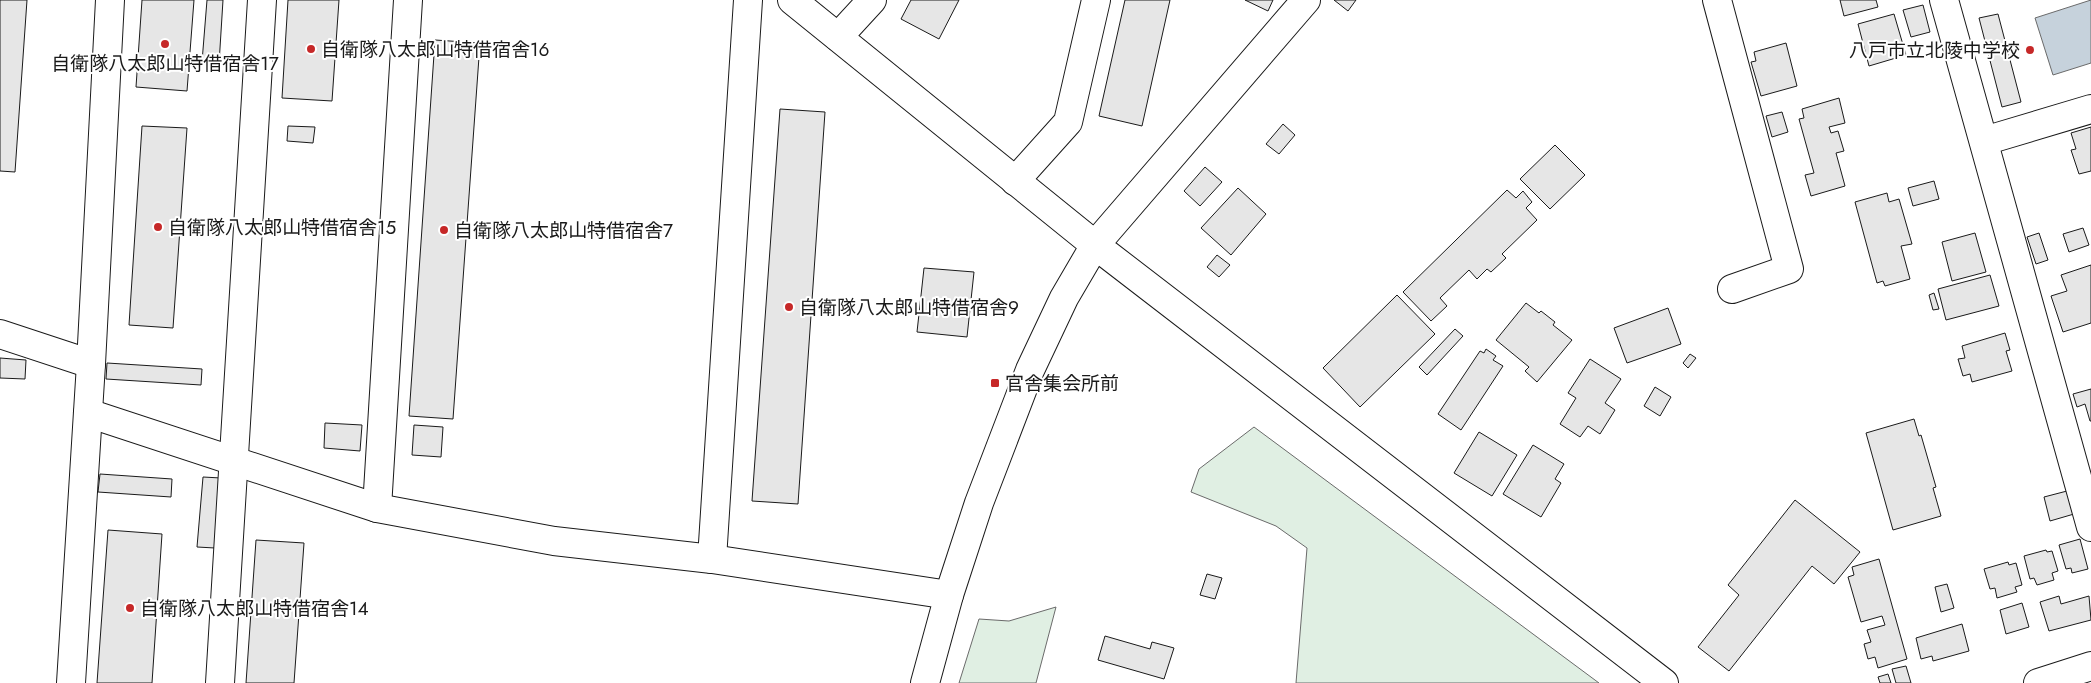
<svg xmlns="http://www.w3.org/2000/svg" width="2091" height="683" viewBox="0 0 2091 683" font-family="Jost,'Noto Sans JP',sans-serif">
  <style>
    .green { fill: #e0efe3; stroke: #6a6a6a }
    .water { fill: #c6d2dc; stroke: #6a6a6a }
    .building { fill: #e6e6e6; stroke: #1a1a1a }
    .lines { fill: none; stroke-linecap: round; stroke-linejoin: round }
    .minor-casing { stroke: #1a1a1a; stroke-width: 30 }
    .minor { stroke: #fff; stroke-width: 28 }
    .poi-dot { fill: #c62828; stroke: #fff; stroke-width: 2 }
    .labels { text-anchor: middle; stroke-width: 4; stroke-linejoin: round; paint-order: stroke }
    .poi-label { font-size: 19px; fill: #1a1a1a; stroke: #fff; text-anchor: start }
  </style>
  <rect width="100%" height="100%" fill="#fff"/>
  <g class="green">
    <path d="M1254 427 1599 683H1296L1307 548 1276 526 1191 492 1199 469Z"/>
    <path d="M1056 607 1036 683H959L979 619 1009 621Z"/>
  </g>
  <path class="water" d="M2091 0V63L2053 75 2035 18Z"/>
  <g class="building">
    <path d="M0 0H27L15 172 0 171Z"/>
    <path d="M142 0H194L187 91 136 87Z"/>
    <path d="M207 0H223L219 64 202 62Z"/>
    <path d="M288 0H339L332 101 282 98Z"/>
    <path d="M911 0H959L939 39 901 19Z"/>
    <path d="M1125 0H1170L1142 126 1099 116Z"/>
    <path d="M1245 0H1273L1268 11Z"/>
    <path d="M1334 0H1356L1348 11Z"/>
    <path d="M1840 0H1876L1878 7 1844 16Z"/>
    <path d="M1923 5 1930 32 1911 37 1903 10Z"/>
    <path d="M1894 14 1906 55 1869 66 1858 24Z"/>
    <path d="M1998 14 2021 102 2002 107 1979 18Z"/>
    <path d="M435 40 480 43 453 419 409 416Z"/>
    <path d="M1786 43 1797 86 1761 96 1751 62 1756 61 1754 52Z"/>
    <path d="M1839 98 1845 123 1829 127 1831 133 1838 131 1844 151 1836 153 1845 186 1811 196 1805 175 1814 173 1799 119 1804 118 1802 109Z"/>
    <path d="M780 109 825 112 798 504 752 501Z"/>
    <path d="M1782 112 1788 132 1772 137 1766 116Z"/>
    <path d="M1283 124 1295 135 1279 154 1266 144Z"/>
    <path d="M142 126 187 128 173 328 129 325Z"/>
    <path d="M288 126 315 127 313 143 287 141Z"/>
    <path d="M2091 127V171L2079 174 2071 150 2076 149 2071 133Z"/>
    <path d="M1555 145 1585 175 1550 209 1520 179Z"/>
    <path d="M1205 167 1222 182 1200 206 1184 191Z"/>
    <path d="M1934 181 1939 199 1913 206 1908 188Z"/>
    <path d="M1238 188 1266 214 1231 255 1201 228Z"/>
    <path d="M1507 190 1516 198 1523 191 1532 202 1526 208 1537 220 1502 254 1506 258 1491 272 1487 269 1477 279 1469 270 1440 298 1447 306 1431 321 1403 292Z"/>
    <path d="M1887 193 1889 202 1899 199 1912 244 1901 246 1910 279 1885 286 1883 281 1877 283 1855 202Z"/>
    <path d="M2083 228 2089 245 2069 252 2063 234Z"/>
    <path d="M1975 233 1986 272 1952 281 1942 242Z"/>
    <path d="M2039 233 2048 260 2036 264 2027 237Z"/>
    <path d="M1217 255 1230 265 1219 277 1207 267Z"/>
    <path d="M2091 265V323L2063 332 2051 296 2067 291 2061 275Z"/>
    <path d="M924 268 974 272 967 337 917 332Z"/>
    <path d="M1990 275 1999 306 1946 320 1938 289Z"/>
    <path d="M1934 293 1939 309 1933 310 1929 295Z"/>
    <path d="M1397 295 1435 334 1360 407 1323 368Z"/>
    <path d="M1526 303 1539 313 1541 311 1555 322 1553 325 1572 340 1537 382 1525 371 1529 367 1496 340Z"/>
    <path d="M1668 308 1681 344 1627 363 1614 328Z"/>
    <path d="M1455 329 1463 336 1427 375 1419 367Z"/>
    <path d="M2005 333 2010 350 2006 351 2012 371 1972 382 1970 374 1963 376 1958 359 1965 358 1962 346Z"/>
    <path d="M1486 349 1496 356 1493 360 1503 366 1461 430 1438 414 1480 351 1484 353Z"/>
    <path d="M1690 354 1696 358 1688 368 1683 363Z"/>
    <path d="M0 358 26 360 25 379 0 378Z"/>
    <path d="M1590 359 1621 379 1605 403 1615 410 1600 434 1588 426 1580 437 1560 424 1576 398 1568 393Z"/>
    <path d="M107 363 202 369 201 385 106 379Z"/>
    <path d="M1655 387 1671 397 1660 416 1644 406Z"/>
    <path d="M2091 389V421H2090L2085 404 2077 407 2073 394Z"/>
    <path d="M1914 419 1919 436 1921 435 1936 487 1933 488 1941 516 1893 530 1866 433Z"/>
    <path d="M325 423 362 425 360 451 324 448Z"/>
    <path d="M414 425 443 427 441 457 412 455Z"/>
    <path d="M1479 432 1517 455 1492 496 1454 473Z"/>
    <path d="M1533 445 1564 464 1555 479 1561 483 1541 517 1503 494Z"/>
    <path d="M100 474 172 479 171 497 98 492Z"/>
    <path d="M203 477 221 478 215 548 197 547Z"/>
    <path d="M2067 491 2074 514 2050 521 2044 497Z"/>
    <path d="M1795 500 1860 552 1834 584 1812 566 1729 671 1698 647 1739 595 1728 585Z"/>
    <path d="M108 530 162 534 152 683H97Z"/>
    <path d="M2080 539 2088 569 2072 573 2071 568 2066 569 2059 545Z"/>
    <path d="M256 540 304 543 294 683H246Z"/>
    <path d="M2046 550 2047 552 2052 551 2058 571 2052 573 2054 580 2037 585 2034 578 2030 579 2024 556Z"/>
    <path d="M1879 559 1907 659 1878 668 1875 657 1868 659 1864 644 1871 642 1867 630 1885 625 1882 616 1861 622 1848 577 1854 575 1852 567Z"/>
    <path d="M2008 562 2009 565 2016 563 2022 585 2015 587 2017 592 1997 598 1995 588 1990 589 1984 569Z"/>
    <path d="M1207 574 1222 578 1215 599 1200 595Z"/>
    <path d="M1947 584 1954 608 1941 612 1935 587Z"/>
    <path d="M2059 596 2061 604 2089 596 2091 620 2049 631 2040 602Z"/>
    <path d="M2022 603 2029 627 2006 634 2000 610Z"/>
    <path d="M1962 624 1969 651 1933 661 1932 656 1921 659 1916 638Z"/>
    <path d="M1105 636 1150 649 1152 642 1174 648 1164 679 1098 660Z"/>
    <path d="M1906 666 1911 683H1896L1892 669Z"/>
    <path d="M1888 674 1891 683H1880L1878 677Z"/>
  </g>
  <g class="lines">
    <g class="minor-casing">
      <g id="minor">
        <path d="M792 0 1095 245 1064 298 1030 370 979 503 949 595 925 683"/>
        <path d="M1306 0 1095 245 1664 683"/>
        <path d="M1717 0 1789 269 1732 289"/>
        <path d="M1944 0 2091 527"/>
        <path d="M838 37 872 0"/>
        <path d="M1984 141 2091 109"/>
        <path d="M1015 181 1068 122 1096 0"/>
        <path d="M0 334 91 364"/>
        <path d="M88 413 377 508 554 541 712 559 949 595"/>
        <path d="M377 508 408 0"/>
        <path d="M712 559 748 0"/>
        <path d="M71 683 91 364 110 0"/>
        <path d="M220 683 262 0"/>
        <path d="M2038 683 2091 666"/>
      </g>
    </g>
    <use href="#minor" class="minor"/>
  </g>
  <g class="poi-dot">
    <circle cx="165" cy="44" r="5"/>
    <circle cx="311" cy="49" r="5"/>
    <circle cx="2030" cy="50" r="5"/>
    <circle cx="158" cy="227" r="5"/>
    <circle cx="444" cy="230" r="5"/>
    <circle cx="789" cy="307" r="5"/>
    <rect x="990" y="378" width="10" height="10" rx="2.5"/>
    <circle cx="130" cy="608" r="5"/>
  </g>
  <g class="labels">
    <g class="poi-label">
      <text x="321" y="56">自衛隊八太郎山特借宿舎16</text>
      <text x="2020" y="57" text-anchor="end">八戸市立北陵中学校</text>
      <text x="165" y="70" text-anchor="middle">自衛隊八太郎山特借宿舎17</text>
      <text x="168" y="234">自衛隊八太郎山特借宿舎15</text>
      <text x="454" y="237">自衛隊八太郎山特借宿舎7</text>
      <text x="799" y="314">自衛隊八太郎山特借宿舎9</text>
      <text x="1005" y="390">官舎集会所前</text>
      <text x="140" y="615">自衛隊八太郎山特借宿舎14</text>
    </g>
  </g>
</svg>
